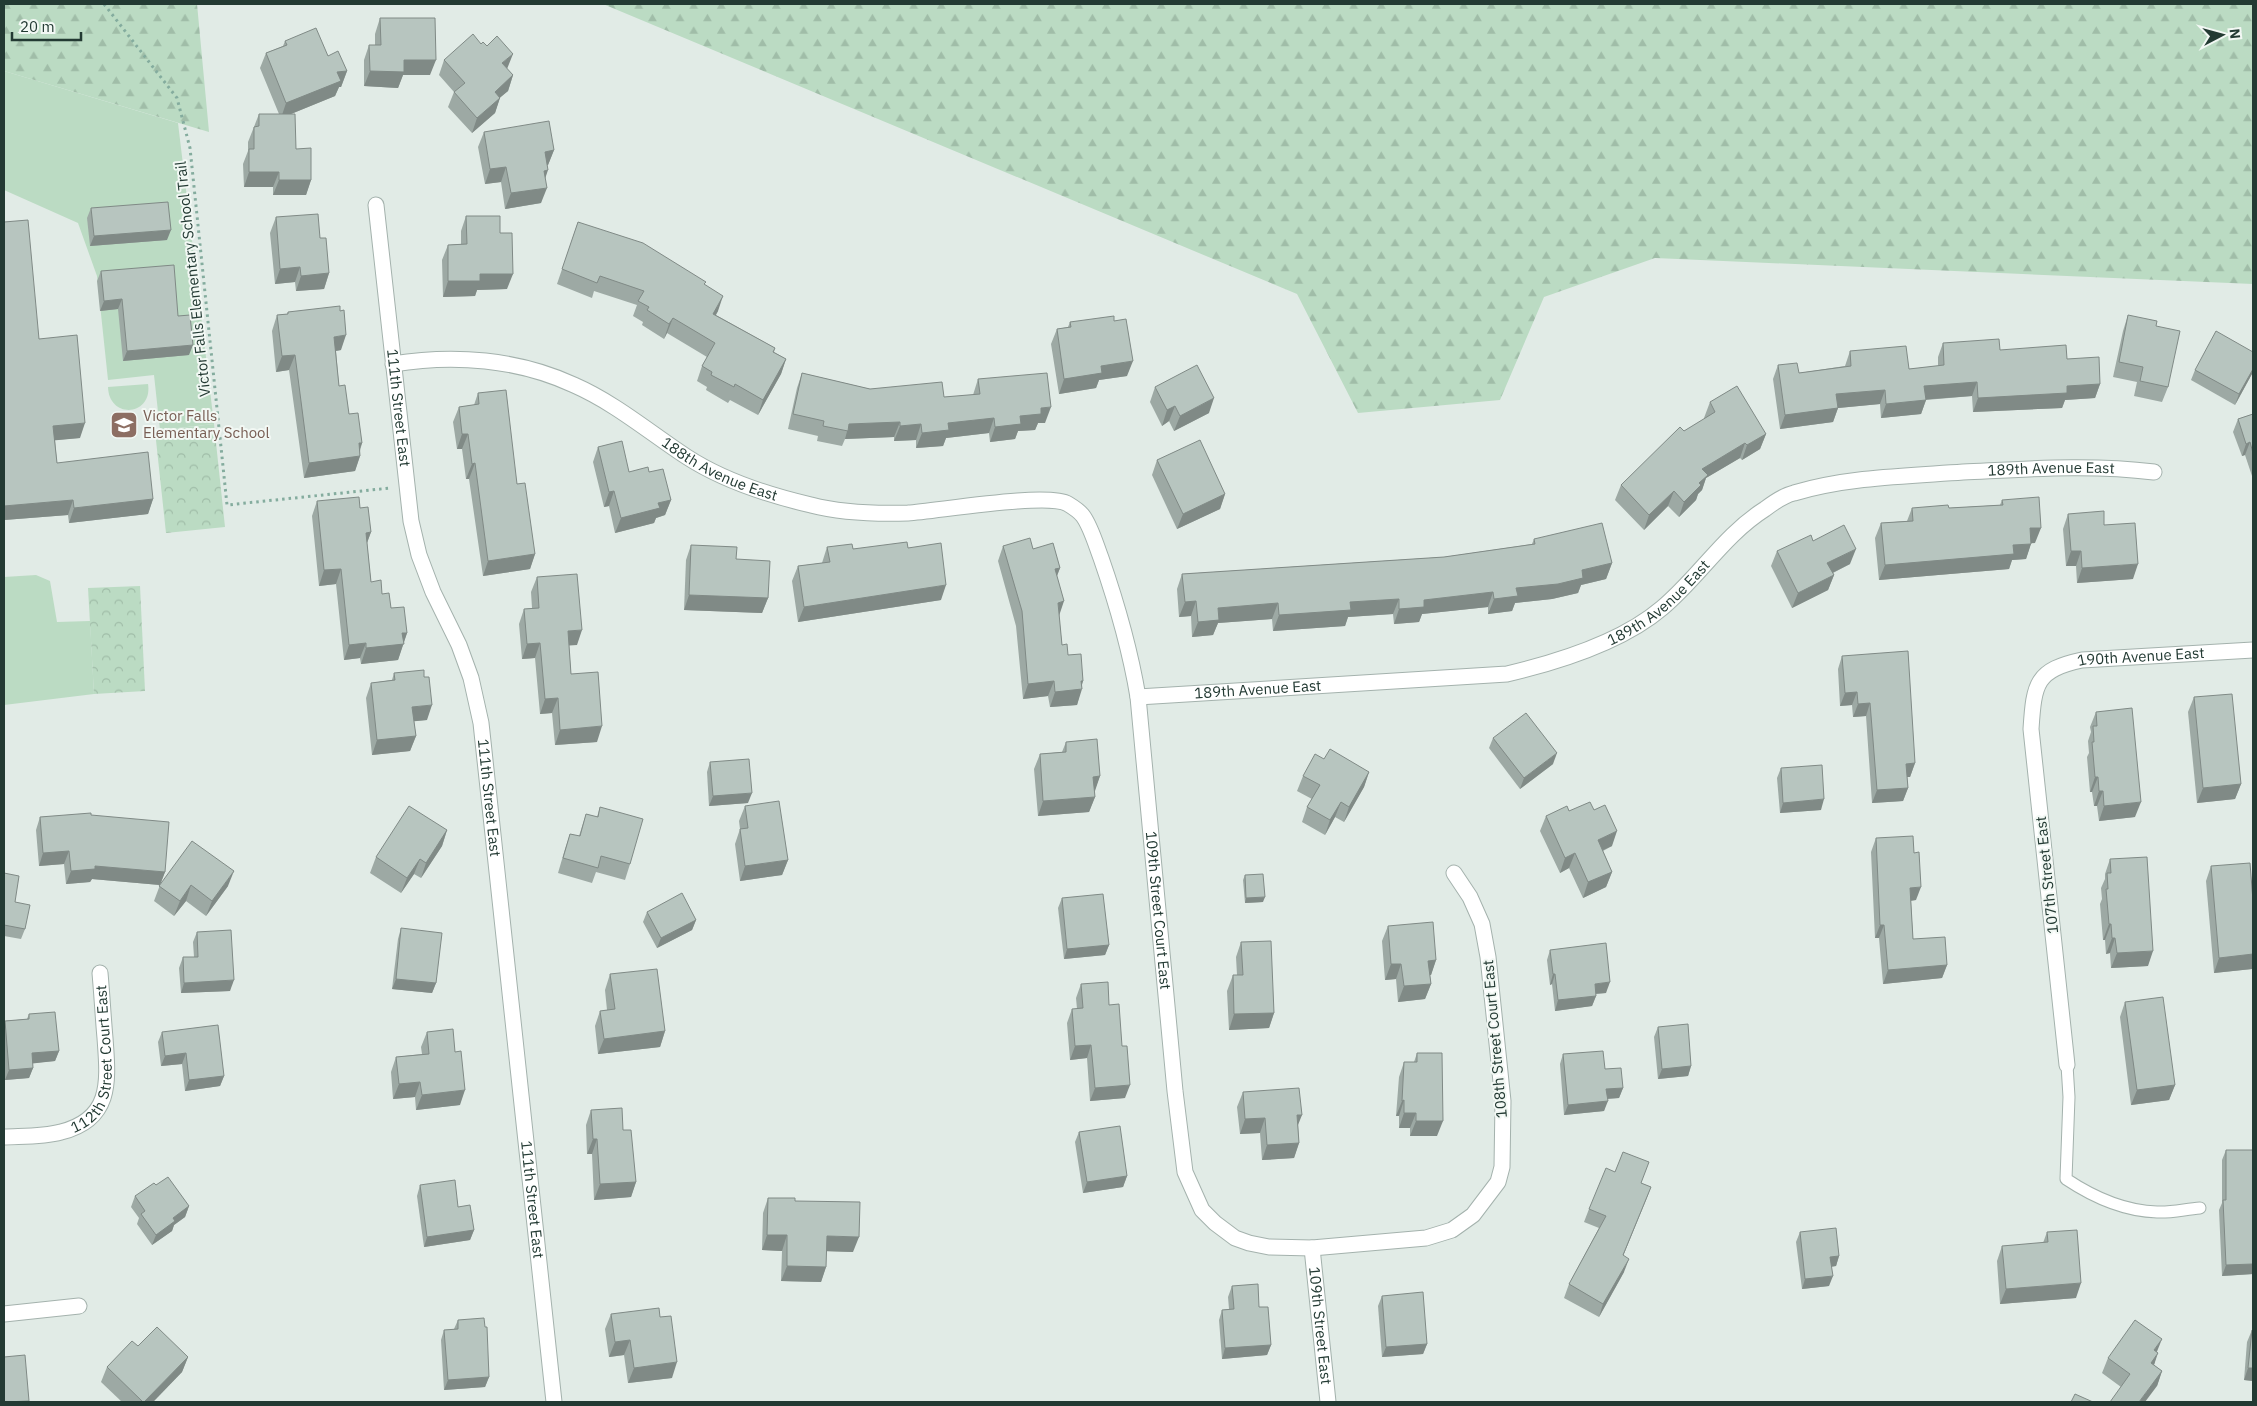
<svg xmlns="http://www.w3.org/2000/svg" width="2257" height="1406" viewBox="0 0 2257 1406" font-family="'IBM Plex Sans',sans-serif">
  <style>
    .grass { fill: #bbdbc3 }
    .forest { fill: url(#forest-firs) }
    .park { fill: url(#park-crowns) }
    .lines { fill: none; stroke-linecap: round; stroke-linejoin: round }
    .lane-casing { stroke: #a4b2ad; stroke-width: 13 }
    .street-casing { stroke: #a4b2ad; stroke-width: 17 }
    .path { stroke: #84ac9e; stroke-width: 3; stroke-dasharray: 2.5 4; stroke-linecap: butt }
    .lane { stroke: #fff; stroke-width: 11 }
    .street { stroke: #fff; stroke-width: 15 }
    .wall { fill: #9da9a4 }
    .shaded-wall { fill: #808a86 }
    .building { fill: #b7c5bf; stroke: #808a86 }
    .labels { text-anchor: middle; stroke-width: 4; stroke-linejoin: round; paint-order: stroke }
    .street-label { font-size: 15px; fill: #233a33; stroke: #f2f8f4 }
    .education-label { font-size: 15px; fill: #785e54; stroke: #f2f8f4; text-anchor: start }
  </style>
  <defs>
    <pattern id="forest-firs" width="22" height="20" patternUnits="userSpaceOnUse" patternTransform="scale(1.25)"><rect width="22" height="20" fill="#bbdbc3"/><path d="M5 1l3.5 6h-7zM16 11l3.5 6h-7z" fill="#a0bda8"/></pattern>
    <pattern id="park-crowns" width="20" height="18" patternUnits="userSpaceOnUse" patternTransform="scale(1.25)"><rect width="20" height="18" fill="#bbdbc3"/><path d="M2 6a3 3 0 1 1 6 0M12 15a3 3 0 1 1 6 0" fill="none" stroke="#a0bda8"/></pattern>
  </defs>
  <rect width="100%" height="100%" fill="#e1ebe6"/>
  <g class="grass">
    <path d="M4 71 178 123 214 424 160 430 154 375 108 380 97 276 78 223 4 190Z"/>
    <path d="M148 384C153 416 109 420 108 387Z"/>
    <path d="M36 575 50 581 57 622 90 621 94 694 4 705V577Z"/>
  </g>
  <g class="forest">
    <path d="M4 4H197L209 132 4 71Z"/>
    <path d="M603 4H2253V284L1655 258 1544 297 1500 400 1358 413 1297 294Z"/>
  </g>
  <g class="park">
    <path d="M214 424 225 527 166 533 155 431Z"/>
    <path d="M140 586 145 691 94 694 88 588Z"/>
  </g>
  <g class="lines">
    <g class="lane-casing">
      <path id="lane" d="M2067 1065 2069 1097 2066 1179C2093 1197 2123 1211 2157 1212 2170 1213 2186 1209 2200 1208"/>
    </g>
    <g class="street-casing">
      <g id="street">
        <path id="s1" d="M376 205 411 521 419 555 433 592 459 645 471 678 481 723 554 1402"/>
        <path id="s2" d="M393 364C454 354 518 359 574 385 615 403 649 432 687 457 724 481 768 495 811 505 842 513 876 514 908 513 938 511 1048 492 1068 504 1073 507 1080 512 1083 516 1091 527 1096 545 1101 558 1117 604 1130 649 1138 697L1175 1091 1185 1172 1202 1210 1215 1223 1235 1238 1249 1243 1269 1247 1312 1248 1426 1238 1452 1230 1473 1215 1498 1182 1502 1167 1503 1101 1488 957 1482 924 1470 897 1454 873"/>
        <path id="s3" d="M1138 697 1507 674C1558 662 1621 643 1662 608 1699 577 1724 535 1765 509 1773 503 1785 495 1794 493 1848 477 1907 476 1963 472 2027 469 2090 464 2154 472"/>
        <path id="s4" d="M2067 1065 2031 729C2034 683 2036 670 2082 660L2253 650"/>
        <path id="s5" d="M4 1137C22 1136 43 1137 61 1132 113 1119 108 1080 105 1038 103 1016 102 995 100 973"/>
        <path id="s6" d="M1312 1248 1328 1402"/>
        <path d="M4 1314 79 1306"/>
      </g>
    </g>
    <path class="path" d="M104 4 177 98 190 148 227 505 390 488"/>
    <use href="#lane" class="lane"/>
    <use href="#street" class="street"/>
  </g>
  <g class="wall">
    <path d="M380 18 430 75H403L398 88 364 86V60L369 45H375V34Z"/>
    <path d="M285 41 328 56 347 71 341 87H339L335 96 291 114 296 149 311 180 306 195H273V187H244L243 164 248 151V142L259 114H279L260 68 266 53 283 46Z"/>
    <path d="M481 44 513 75 508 91 500 97 495 113 472 133 448 107 454 92 439 75 444 60Z"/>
    <path d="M484 132 554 150 548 165H547L541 203 505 209 501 182 485 184 478 147Z"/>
    <path d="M91 208 167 240 90 246 87 218Z"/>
    <path d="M4 215V222L39 339 80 438 55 440 57 463 153 499 148 514 69 523 68 515 4 520Z"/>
    <path d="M466 216 500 233 507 289 477 290 475 296 443 297 442 260 448 245 461 244V231Z"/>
    <path d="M276 217 329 273 324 289 296 291 295 282 275 284 270 233Z"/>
    <path d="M578 222 705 285 718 311 716 315 775 348 774 352 786 359 781 374 758 415 730 400 728 403 706 390 707 387 697 381 702 366 707 357 667 333 664 339 642 325 643 322 633 316 637 305 594 291 592 298 557 284Z"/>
    <path d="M101 271 178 316 189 355 123 361 118 309 100 311 97 281Z"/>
    <path d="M288 312 341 350 336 351 339 386 349 414 362 443 360 451V456L355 471 304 478 289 370 276 372 272 331 277 315 287 314Z"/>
    <path d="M2128 315 2168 387 2162 402 2134 396 2137 382 2113 377 2123 331Z"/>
    <path d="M1114 321 1127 376 1099 380 1096 388 1059 394 1051 344 1057 329 1068 327 1070 322Z"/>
    <path d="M1943 343 2067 359 2100 384 2095 398 2065 400 2062 408 1973 412 1972 396 1926 400 1921 414 1881 418 1880 404 1838 408 1833 422 1780 429 1773 379 1778 365 1799 373 1845 366 1850 351 1909 369 1938 366V357Z"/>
    <path d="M2195 370 2253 372 2235 405 2191 380Z"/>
    <path d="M802 373 870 389 944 397 973 395 978 379 1045 423H1038L1035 430 1018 431 1015 439 990 442 989 433 946 438 943 446 916 448V440L894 441V437L845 439 842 446 817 441 818 436 788 429 797 388Z"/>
    <path d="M1155 387 1209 413 1174 431 1169 421 1162 426 1150 402Z"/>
    <path d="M478 393 517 484 535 554 530 569 483 576 469 479H466L462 449H457L453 422 459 407 474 405Z"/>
    <path d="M1710 402 1766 434 1760 449 1742 460 1740 458 1706 478 1702 490 1698 494 1696 500 1679 517 1668 506 1644 530 1615 500 1621 485 1684 431 1705 419 1704 418Z"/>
    <path d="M2253 414V479L2245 455 2242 456 2233 432 2238 419Z"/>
    <path d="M598 447 629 472H649L671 500 665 515 656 518 654 523 615 533 609 506 604 507 593 462Z"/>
    <path d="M1157 460 1225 494 1220 509 1177 529 1152 475Z"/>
    <path d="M2002 500 2035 543H2031L2026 559 2012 560 2009 569 1879 580 1875 538 1881 523 1907 521 1912 508H1949L2000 505Z"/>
    <path d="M317 501 360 508 371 532 367 543 371 582 382 594 407 633 398 660 361 664 360 658 344 660 336 584 319 586 312 516Z"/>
    <path d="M2068 514 2133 579 2077 583 2076 566H2066L2063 529Z"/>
    <path d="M1534 539 1612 563 1606 579 1581 585 1578 593 1552 599 1515 603 1512 611 1488 614V607L1422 614 1419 622 1394 624 1393 614 1348 617 1345 626 1273 631 1272 619 1218 623 1213 635 1192 637 1191 616 1179 617 1177 589 1182 574 1444 557 1532 544Z"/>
    <path d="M1813 541 1850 564 1833 573 1834 575 1828 590 1792 608 1771 566 1777 551Z"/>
    <path d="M691 545 736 559 768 598 762 613 684 610 686 560Z"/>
    <path d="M1003 546 1033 549 1060 568 1057 576 1059 615 1062 645 1083 681 1077 705 1050 707 1048 696 1023 699 1016 626 998 561Z"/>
    <path d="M827 547 853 549 908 548 941 600 798 622 792 581 798 566 822 563Z"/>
    <path d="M537 577 577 645H569L571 674 597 742 555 745 552 713 540 714 535 658 522 659 519 624 524 609 532 608 531 592Z"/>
    <path d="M1842 656 1915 763 1910 777H1907L1908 788 1903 801 1872 803 1866 716 1853 717 1852 705 1840 706 1838 669Z"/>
    <path d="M394 673 427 720 414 721 416 736 410 751 372 755 366 698 371 683 392 680Z"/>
    <path d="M2194 697 2241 784 2235 799 2197 803 2188 712Z"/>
    <path d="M2096 712 2135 817 2099 821 2097 806H2094L2092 792H2090L2087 757 2089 753 2088 741 2091 732 2090 727Z"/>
    <path d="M1493 738 1553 764 1520 789 1489 748Z"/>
    <path d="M1066 742 1100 776 1094 791 1095 797 1089 812 1038 816 1034 769 1040 754 1062 752Z"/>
    <path d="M1324 759 1369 772 1364 787 1344 822 1335 817 1325 835 1302 822 1307 807 1312 799 1297 791 1303 776Z"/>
    <path d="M710 762 748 803 709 806 707 772Z"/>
    <path d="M1781 768 1821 810 1780 813 1777 778Z"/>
    <path d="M745 806 788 860 782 875 740 881 735 844 740 829 739 821Z"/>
    <path d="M600 807 630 864 625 880 596 872 592 883 558 873 565 849 570 834 579 836 586 814 597 817Z"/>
    <path d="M1569 811 1612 846 1603 851 1612 872 1606 887 1583 898 1569 868 1560 873 1540 831 1546 816Z"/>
    <path d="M91 815 165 872 160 885 228 886 206 916 186 901 174 916 154 901 160 885 92 879 90 882 66 884 64 864 39 866 36 830 40 817Z"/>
    <path d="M447 830 442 846 421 878 414 874 401 893 370 873 376 857Z"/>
    <path d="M1876 838 1914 853 1916 900 1911 901 1913 939 1947 965 1942 978 1883 984 1879 938H1875L1871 852Z"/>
    <path d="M2110 859 2148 966 2111 968 2110 953 2106 954 2105 940H2103L2100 904 2102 899 2101 888 2105 879V874Z"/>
    <path d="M2211 866 2253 901V967L2252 969 2214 973 2206 881Z"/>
    <path d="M4 873 25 929 21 939 4 936Z"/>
    <path d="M1245 875 1263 902 1245 903 1243 880Z"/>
    <path d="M1062 898 1109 945 1105 955 1064 959 1058 908Z"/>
    <path d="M647 912 696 920 692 930 657 948 643 922Z"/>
    <path d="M1388 926 1436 960 1431 975H1430L1431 984 1425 999 1398 1002 1396 979 1385 980 1382 941Z"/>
    <path d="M401 928 436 983 432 993 392 989 398 939Z"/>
    <path d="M197 932 230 991 181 993 179 968 183 957H194L193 942Z"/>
    <path d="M1241 942 1274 1013 1269 1028 1229 1030 1227 991 1233 975H1237L1236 957Z"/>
    <path d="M1550 950 1606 993 1596 994V996L1592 1006 1555 1011 1552 984 1550 985 1547 960Z"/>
    <path d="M610 974 665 1031 660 1047 598 1054 595 1026 600 1011 607 1010 605 990Z"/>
    <path d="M1081 984 1109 1005 1125 1098 1090 1101 1087 1058 1070 1060 1067 1023 1072 1009H1077L1076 998Z"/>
    <path d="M2125 1002 2175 1085 2169 1100 2131 1105 2120 1017Z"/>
    <path d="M29 1014 59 1051 55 1061 32 1063 33 1068 29 1078 5 1080 4 1059V1025L5 1021 27 1019Z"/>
    <path d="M1658 1027 1691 1066 1688 1076 1658 1079 1654 1037Z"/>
    <path d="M162 1032 224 1076 220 1086 185 1091 182 1064 161 1066 158 1042Z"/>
    <path d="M427 1032 460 1105 416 1110 415 1097 393 1099 391 1072 396 1057 422 1054 421 1047Z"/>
    <path d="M1417 1053 1437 1136H1410V1128H1399V1116H1396L1399 1077 1404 1062H1414Z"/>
    <path d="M1563 1054 1605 1069 1623 1088 1619 1098 1607 1099 1604 1111 1564 1115 1560 1064Z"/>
    <path d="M1243 1092 1298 1125 1299 1143 1294 1158 1262 1160 1260 1133 1240 1134 1237 1107Z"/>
    <path d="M591 1110 623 1130 636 1182 631 1197 594 1200 592 1154H587L586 1125Z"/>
    <path d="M1079 1132 1127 1176 1123 1187 1083 1193 1075 1142Z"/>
    <path d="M2226 1150H2253V1274L2222 1276 2219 1210 2222 1203V1160Z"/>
    <path d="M1641 1183 1651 1187 1623 1256 1624 1272 1599 1317 1564 1298 1569 1284 1599 1228 1584 1222 1589 1209Z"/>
    <path d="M156 1185 189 1206 185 1217 174 1225 172 1231 152 1245 137 1224 139 1218 131 1207 135 1196Z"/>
    <path d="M420 1185 458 1207 474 1230 470 1240 424 1247 417 1196Z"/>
    <path d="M768 1198 795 1201 853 1252 826 1251V1267L821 1282 781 1281 782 1251 762 1250 763 1213Z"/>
    <path d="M1800 1232 1839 1256 1836 1266 1831 1267 1829 1286 1802 1289 1796 1242Z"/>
    <path d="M2047 1232 2076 1298 2000 1304 1997 1261 2002 1246 2043 1243Z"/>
    <path d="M1232 1286 1259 1307 1271 1345 1267 1355 1222 1359 1219 1320 1222 1310 1229 1309 1228 1297Z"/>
    <path d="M1382 1296 1427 1344 1423 1354 1382 1357 1378 1306Z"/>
    <path d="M611 1314 660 1317 672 1378 628 1383 624 1355 609 1357 605 1329Z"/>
    <path d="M458 1320 485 1327 489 1377 485 1387 444 1390 441 1340 444 1330 454 1329Z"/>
    <path d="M2252 1330 2253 1381 2244 1380 2247 1342Z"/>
    <path d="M138 1346 188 1357 182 1372 153 1402H122L101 1382 107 1367Z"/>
    <path d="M2157 1352 2154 1365 2162 1371 2157 1386 2121 1387 2102 1373 2108 1358Z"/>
  </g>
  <g class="shaded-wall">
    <path d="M513 54 507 69 502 63Z"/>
    <path d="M404 60H436L430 75H403L398 88 364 86 370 71Z"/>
    <path d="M347 71 341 87H339L335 96 281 118 286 103 337 72Z"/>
    <path d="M513 75 508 91 489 107 495 92Z"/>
    <path d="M500 98 495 113 472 133 477 118Z"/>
    <path d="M554 150 548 165 539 167 545 152Z"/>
    <path d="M506 167 501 182 485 184 490 169Z"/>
    <path d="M548 170 543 185 544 171Z"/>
    <path d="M249 172H279L273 187H244Z"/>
    <path d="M279 180H311L306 195H273Z"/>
    <path d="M547 188 541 203 505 209 511 193Z"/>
    <path d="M171 230 167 240 90 246 94 236Z"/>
    <path d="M300 267 295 282 275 284 280 269Z"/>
    <path d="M329 273 324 289 296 291 301 276Z"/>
    <path d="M480 274H513L507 289 477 290 475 296 443 297 448 281Z"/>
    <path d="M723 296 718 311 707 329 713 314Z"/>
    <path d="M122 299 118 309 100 311 104 301Z"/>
    <path d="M673 318 667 333 664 339 669 324Z"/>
    <path d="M346 335 341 350 329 352 334 337Z"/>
    <path d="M193 345 189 355 123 361 127 351Z"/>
    <path d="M295 355 289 370 276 372 282 356Z"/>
    <path d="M786 359 781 374 758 415 763 400Z"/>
    <path d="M1133 361 1127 376 1099 380 1096 388 1059 394 1064 379 1101 366Z"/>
    <path d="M2253 369V372L2235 405 2239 394Z"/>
    <path d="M1977 382 1972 396 1919 400 1924 386Z"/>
    <path d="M2100 384 2095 398 2065 400 2062 408 1973 412 1978 398 2067 386Z"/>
    <path d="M1885 390 1880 404 1838 408 1833 422 1780 429 1785 415 1836 394Z"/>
    <path d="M1214 398 1209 413 1174 431 1180 416Z"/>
    <path d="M1926 400 1921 414 1881 418 1886 404Z"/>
    <path d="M1175 406 1169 421 1162 426 1167 410Z"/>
    <path d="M1051 407 1045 423H1038L1035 430 1018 431 1015 439 990 442 995 427 1041 408Z"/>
    <path d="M994 418 989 433 946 438 943 446 916 448 922 433 948 423Z"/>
    <path d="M900 422 894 437 845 439 849 424Z"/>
    <path d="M85 423 80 438 48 441 53 426Z"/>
    <path d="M921 424 916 440 894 441 900 426Z"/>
    <path d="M462 434H468L462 449H457Z"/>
    <path d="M1766 434 1760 449 1742 460 1747 445Z"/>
    <path d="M2250 442 2245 455 2242 456 2246 444Z"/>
    <path d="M359 443H362L357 457 360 456 355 471 304 478 309 463Z"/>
    <path d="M1745 443 1740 458 1706 478 1702 490 1698 494 1696 500 1679 517 1684 502 1702 469Z"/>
    <path d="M475 463 469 479H466L472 464Z"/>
    <path d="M614 491 609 506 604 507 609 492Z"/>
    <path d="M1674 491 1668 506 1644 530 1649 515Z"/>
    <path d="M1225 494 1220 509 1177 529 1183 514Z"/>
    <path d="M153 499 148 514 69 523 74 508Z"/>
    <path d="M73 500 68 515 4 520V506Z"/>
    <path d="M671 500 665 515 656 518 654 523 615 533 621 518 658 503Z"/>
    <path d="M2030 528H2041L2035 543 2024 544Z"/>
    <path d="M371 532 365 548 366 533Z"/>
    <path d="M2031 544 2026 559 2012 560 2009 569 1879 580 1885 565 2013 545Z"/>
    <path d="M1856 549 1850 564 1822 578 1827 563Z"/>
    <path d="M2071 551H2081L2076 566H2066Z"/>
    <path d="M535 554 530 569 483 576 488 561Z"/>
    <path d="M1612 563 1606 579 1581 585 1578 593 1552 599 1515 603 1512 611 1488 614 1494 599 1516 588 1582 570Z"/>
    <path d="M2138 564 2133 579 2077 583 2082 568Z"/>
    <path d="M1060 568 1054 583 1055 569Z"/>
    <path d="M341 569 336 584 319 586 324 570Z"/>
    <path d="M1834 575 1828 590 1792 608 1798 593Z"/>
    <path d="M946 585 941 600 798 622 804 607Z"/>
    <path d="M1493 592 1488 607 1422 614 1419 622 1394 624 1399 609 1424 600Z"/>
    <path d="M689 595 768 598 762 613 684 610Z"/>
    <path d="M1399 599 1393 614 1348 617 1345 626 1273 631 1279 615 1350 602Z"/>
    <path d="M1064 601 1059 616 1058 603Z"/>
    <path d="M1196 601 1191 616 1179 617 1185 602Z"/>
    <path d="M1278 603 1272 619 1218 623 1213 635 1192 637 1198 622 1218 608Z"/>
    <path d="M582 630 577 645 562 646 568 631Z"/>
    <path d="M402 633H407L398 660 361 664 366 648Z"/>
    <path d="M366 643 360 658 344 660 349 645Z"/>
    <path d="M540 643 535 658 522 659 527 644Z"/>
    <path d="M1054 681 1048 696 1023 699 1028 684Z"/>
    <path d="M1081 681H1083L1080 690 1082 689 1077 705 1050 707 1055 692Z"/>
    <path d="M1857 692 1852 705 1840 706 1845 693Z"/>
    <path d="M558 698 552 713 540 714 545 699Z"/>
    <path d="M1870 703 1866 716 1853 717 1858 704Z"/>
    <path d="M432 705 427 720 407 722 412 707Z"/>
    <path d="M602 726 597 742 555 745 560 730Z"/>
    <path d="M416 736 410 751 372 755 377 740Z"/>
    <path d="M1557 753 1553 764 1520 789 1524 778Z"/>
    <path d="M1915 763 1910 777H1901L1906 764Z"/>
    <path d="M1369 772 1364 787 1344 822 1349 807Z"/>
    <path d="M1100 776 1095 791 1088 792 1093 777Z"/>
    <path d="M2095 777H2098L2092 792H2090Z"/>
    <path d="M2241 784 2235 799 2197 803 2203 788Z"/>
    <path d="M1908 788 1903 801 1872 803 1877 790Z"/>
    <path d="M2099 791H2103L2097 806H2094Z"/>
    <path d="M752 793 748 803 709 806 713 796Z"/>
    <path d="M1095 797 1089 812 1038 816 1043 801Z"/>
    <path d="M1824 799 1821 810 1780 813 1783 803Z"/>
    <path d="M1341 802 1335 817 1325 835 1330 820Z"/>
    <path d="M2141 802 2135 817 2099 821 2104 806Z"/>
    <path d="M447 830 442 846 421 878 426 863Z"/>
    <path d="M1617 831 1612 846 1592 855 1598 840Z"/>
    <path d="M69 851 64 864 39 866 43 853Z"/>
    <path d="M1575 853 1569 868 1560 873 1565 858Z"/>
    <path d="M420 859 414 874 401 893 407 878Z"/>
    <path d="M788 860 782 875 740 881 745 866Z"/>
    <path d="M95 866 165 872 160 885 92 879 90 882 66 884 71 871Z"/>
    <path d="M234 871 228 886 206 916 212 901Z"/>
    <path d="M1612 872 1606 887 1583 898 1588 882Z"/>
    <path d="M191 885 186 901 174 916 180 901Z"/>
    <path d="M1921 887 1916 900 1905 901 1910 888Z"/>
    <path d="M1265 897 1263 902 1245 903 1246 898Z"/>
    <path d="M696 920 692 930 657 948 661 938Z"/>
    <path d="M2109 924H2111L2105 940H2103Z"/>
    <path d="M1880 925H1884L1879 938H1875Z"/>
    <path d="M2112 938H2115L2110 953 2106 954Z"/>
    <path d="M1109 945 1105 955 1064 959 1067 949Z"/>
    <path d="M2153 951 2148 966 2111 968 2117 953Z"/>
    <path d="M2253 954V967L2252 969 2214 973 2219 958Z"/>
    <path d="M1436 960 1431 975 1423 976 1428 961Z"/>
    <path d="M1391 964H1401L1396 979 1385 980Z"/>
    <path d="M1947 965 1942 978 1883 984 1888 970Z"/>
    <path d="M1553 974H1555L1552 984 1550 985Z"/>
    <path d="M396 979 436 983 432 993 392 989Z"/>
    <path d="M234 980 230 991 181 993 184 983Z"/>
    <path d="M1610 982 1606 993 1591 994 1595 984Z"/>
    <path d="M1431 984 1425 999 1398 1002 1404 986Z"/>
    <path d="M1596 996 1592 1006 1555 1011 1558 1000Z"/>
    <path d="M1274 1013 1269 1028 1229 1030 1234 1014Z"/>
    <path d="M665 1031 660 1047 598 1054 604 1039Z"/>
    <path d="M1091 1045 1087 1058 1070 1060 1075 1046Z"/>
    <path d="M59 1051 55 1061 28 1064 32 1053Z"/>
    <path d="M186 1053 182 1064 161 1066 165 1056Z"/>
    <path d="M1691 1066 1688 1076 1658 1079 1662 1069Z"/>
    <path d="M33 1068 29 1078 5 1080 9 1070Z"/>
    <path d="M224 1076 220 1086 185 1091 189 1080Z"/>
    <path d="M420 1082 415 1097 393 1099 399 1084Z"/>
    <path d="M1130 1085 1125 1098 1090 1101 1095 1088Z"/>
    <path d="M2175 1085 2169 1100 2131 1105 2137 1090Z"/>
    <path d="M1623 1088 1619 1098 1603 1099 1606 1089Z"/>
    <path d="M465 1090 460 1105 416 1110 422 1095Z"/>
    <path d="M1404 1100 1399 1116H1396L1402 1101Z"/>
    <path d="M1608 1101 1604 1111 1564 1115 1568 1105Z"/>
    <path d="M1404 1113H1416L1410 1128H1399Z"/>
    <path d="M1297 1115H1302L1296 1130Z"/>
    <path d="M1265 1118 1260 1133 1240 1134 1245 1119Z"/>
    <path d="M1416 1121H1443L1437 1136H1410Z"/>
    <path d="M593 1139H597L592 1154H587Z"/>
    <path d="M1299 1143 1294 1158 1262 1160 1267 1145Z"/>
    <path d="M1127 1176 1123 1187 1083 1193 1087 1182Z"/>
    <path d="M636 1182 631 1197 594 1200 600 1184Z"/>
    <path d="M1651 1187 1646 1200 1618 1268 1623 1255Z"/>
    <path d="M189 1206 185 1217 174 1225 172 1231 152 1245 156 1235 173 1218Z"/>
    <path d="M474 1230 470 1240 424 1247 427 1237Z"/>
    <path d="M767 1235H787L782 1251 762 1250Z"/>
    <path d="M827 1236 859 1237 853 1252 821 1251Z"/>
    <path d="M1839 1256 1836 1266 1827 1267 1830 1257Z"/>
    <path d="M1629 1259 1624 1272 1599 1317 1603 1304Z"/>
    <path d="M2253 1264V1274L2222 1276 2226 1265Z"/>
    <path d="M787 1266 826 1267 821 1282 781 1281Z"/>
    <path d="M1833 1276 1829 1286 1802 1289 1805 1279Z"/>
    <path d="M2081 1283 2076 1298 2000 1304 2006 1289Z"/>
    <path d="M2162 1339 2156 1354 2154 1350Z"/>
    <path d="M630 1340 624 1355 609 1357 615 1342Z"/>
    <path d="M1427 1344 1423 1354 1382 1357 1386 1347Z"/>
    <path d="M1271 1345 1267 1355 1222 1359 1225 1348Z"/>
    <path d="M2158 1353 2153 1368 2151 1363Z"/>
    <path d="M188 1357 182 1372 153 1402H144Z"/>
    <path d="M677 1362 672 1378 628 1383 634 1368Z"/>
    <path d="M2248 1368H2253V1381L2244 1380Z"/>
    <path d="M2162 1371 2157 1386 2145 1402H2139Z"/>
    <path d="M489 1377 485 1387 444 1390 448 1380Z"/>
  </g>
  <g class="building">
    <path d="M380 18H435L436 60H404V72L370 71 369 45H381Z"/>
    <path d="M316 28 328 56 338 51 347 71 337 72 341 81 286 103 266 53 287 45 285 41Z"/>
    <path d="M473 34 481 44 483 42 487 46 497 36 513 54 502 63 513 75 495 92 500 98 477 118 454 92 465 83 444 60Z"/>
    <path d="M259 114H295L296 149 311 148V180H279V172H249V149H254V127L259 126Z"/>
    <path d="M549 121 554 150 545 152 548 170 544 171 547 188 511 193 506 167 490 169 484 132Z"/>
    <path d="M168 202 171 230 94 236 91 208Z"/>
    <path d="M318 214 320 238H326L329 273 301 276 300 267 280 269 276 217Z"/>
    <path d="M4 215V222L28 220 39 339 77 335 85 423 53 426 57 463 148 452 153 499 74 508 73 500 4 506Z"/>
    <path d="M466 216H500V233H512L513 274H480V281H448V245L467 244Z"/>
    <path d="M578 222 643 243 706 282 704 284 723 296 713 314 775 348 773 352 786 359 763 400 735 384 734 387 711 375 712 372 702 366 715 343 673 318 669 324 647 310 649 307 638 301 644 291 600 276 597 283 562 269Z"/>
    <path d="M174 265 178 316 190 315 193 345 127 351 122 299 104 301 101 271Z"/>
    <path d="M340 306V311L344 310 346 335 334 337 339 386 345 385 349 414 358 413 362 443H359L360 456 309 463 295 355 282 356 277 315 288 314V312Z"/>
    <path d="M2128 315 2157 321 2156 326 2180 331 2168 387 2140 381 2143 367 2119 362Z"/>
    <path d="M1114 316V321L1126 319 1133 361 1101 366 1102 373 1064 379 1057 329 1071 327 1070 322Z"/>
    <path d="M2216 331 2253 352V369L2239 394 2195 370Z"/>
    <path d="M1999 339 2000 350 2066 345 2067 359 2099 357 2100 384 2067 386V393L1978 398 1977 382 1924 386 1926 400 1886 404 1885 390 1836 394 1838 408 1785 415 1778 365 1797 363 1799 373 1851 366 1850 351 1906 346 1909 369 1944 365 1943 343Z"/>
    <path d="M1197 365 1214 398 1180 416 1175 406 1167 410 1155 387Z"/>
    <path d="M802 373 870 389 942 382 944 397 980 394 978 379 1047 373 1051 407 1041 408V414L1020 416 1021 424 995 427 994 418 948 423 949 430 922 433 921 424 900 426V422L849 424 848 431 823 426 824 421 793 414Z"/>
    <path d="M1737 386 1766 434 1747 445 1745 443 1702 469 1708 475 1699 483 1701 485 1684 502 1674 491 1649 515 1621 485 1680 427 1684 431 1715 412 1710 402Z"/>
    <path d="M506 390 517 484 525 483 535 554 488 561 475 463 472 464 468 434H462L459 407 479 404 478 393Z"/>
    <path d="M2253 414V453L2250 442 2246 444 2238 419Z"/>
    <path d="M1200 440 1225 494 1183 514 1157 460Z"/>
    <path d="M622 441 629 472 648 467 649 472 663 469 671 500 658 503 660 508 621 518 614 491 609 492 598 447Z"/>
    <path d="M359 497 360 508 368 507 371 532 366 533 371 582 381 580 382 594 389 593 391 608 404 607 407 633H402L404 644 366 648V643L349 645 341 569 324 570 317 501Z"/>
    <path d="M2039 497 2041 528H2030L2031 544 2013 545 2014 554 1885 565 1881 523 1913 521 1912 508 1948 505 1949 508 2003 505 2002 500Z"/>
    <path d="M2104 511V525L2135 523 2138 564 2082 568 2081 551H2071L2068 514Z"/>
    <path d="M1602 523 1612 563 1582 570 1583 578 1558 584 1516 588 1518 596 1494 599 1493 592 1424 600V607L1399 609V599L1350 602 1351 610 1279 615 1278 603 1218 608 1219 620 1198 622 1196 601 1185 602 1182 574 1444 557 1535 544 1534 539Z"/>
    <path d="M1844 525 1856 549 1827 563 1834 575 1798 593 1777 551 1811 535 1813 541Z"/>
    <path d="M1030 538 1033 549 1053 543 1060 568 1055 569 1064 601 1058 603 1062 645 1067 644 1068 655 1081 654 1083 681H1081L1082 689 1055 692 1054 681 1028 684 1022 611 1003 546Z"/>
    <path d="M907 542 908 548 941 543 946 585 804 607 798 566 830 562 827 547 852 544 853 549Z"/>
    <path d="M691 545 737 547 736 559 770 561 768 598 689 595Z"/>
    <path d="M577 574 582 630 568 631 571 674 598 672 602 726 560 730 558 698 545 699 540 643 527 644 524 609 539 608 537 577Z"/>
    <path d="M1908 651 1915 763 1906 764 1908 788 1877 790 1870 703 1858 704 1857 692 1845 693 1842 656Z"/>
    <path d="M424 670V677H429L432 705 412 707 416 736 377 740 371 683 395 680 394 673Z"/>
    <path d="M2232 694 2241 784 2203 788 2194 697Z"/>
    <path d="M2132 708 2141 802 2104 806 2103 791H2099L2098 777H2095L2092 742H2094L2093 726H2097L2096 712Z"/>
    <path d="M1526 713 1557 753 1524 778 1493 738Z"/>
    <path d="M1097 739 1100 776 1093 777 1095 797 1043 801 1040 754 1066 752V742Z"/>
    <path d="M1330 749 1369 772 1349 807 1341 802 1330 820 1307 807 1320 785 1303 776 1315 754 1324 759Z"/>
    <path d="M749 759 752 793 713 796 710 762Z"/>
    <path d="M1822 765 1824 799 1783 803 1781 768Z"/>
    <path d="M779 801 788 860 745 866 740 829 748 828 745 806Z"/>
    <path d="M1590 802 1594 810 1605 805 1617 831 1598 840 1612 872 1588 882 1575 853 1565 858 1546 816 1567 806 1569 811Z"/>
    <path d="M409 806 447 830 426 863 420 859 407 878 376 857Z"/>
    <path d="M600 807 643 819 630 864 601 856 598 868 563 858 570 834 580 836 586 814 598 817Z"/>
    <path d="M91 813V815L169 822 165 872 95 866V869L71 871 69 851 43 853 40 817Z"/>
    <path d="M1913 836 1914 853 1919 852 1921 887 1910 888 1913 939 1945 937 1947 965 1888 970 1884 925H1880L1876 838Z"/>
    <path d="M192 841 234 871 212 901 191 885 180 901 159 886Z"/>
    <path d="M2147 857 2153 951 2117 953 2115 938H2112L2111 924H2109L2106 889H2108L2107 873H2111L2110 859Z"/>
    <path d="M2250 863 2253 901V954L2219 958 2211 866Z"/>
    <path d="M4 873 19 876 15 902 30 905 25 929 4 925Z"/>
    <path d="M1263 874 1265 897 1246 898 1245 875Z"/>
    <path d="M682 893 696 920 661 938 647 912Z"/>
    <path d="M1103 894 1109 945 1067 949 1062 898Z"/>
    <path d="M1433 922 1436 960 1428 961 1431 984 1404 986 1401 964H1391L1388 926Z"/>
    <path d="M401 928 442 933 436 983 396 979Z"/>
    <path d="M231 930 234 980 184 983 183 957H198L197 932Z"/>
    <path d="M1271 941 1274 1013 1234 1014 1233 975H1243L1241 942Z"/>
    <path d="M1606 943 1610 982 1595 984 1596 996 1558 1000 1555 974H1553L1550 950Z"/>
    <path d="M657 969 665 1031 604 1039 600 1011 615 1009 610 974Z"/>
    <path d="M1108 982 1109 1005 1119 1004 1122 1046H1127L1130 1085 1095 1088 1091 1045 1075 1046 1072 1009 1083 1008 1081 984Z"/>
    <path d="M2163 997 2175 1085 2137 1090 2125 1002Z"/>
    <path d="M55 1012 59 1051 32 1053 33 1068 9 1070 5 1021 29 1019V1014Z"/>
    <path d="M1688 1024 1691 1066 1662 1069 1658 1027Z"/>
    <path d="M218 1025 224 1076 189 1080 186 1053 165 1056 162 1032Z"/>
    <path d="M453 1029 455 1052 461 1051 465 1090 422 1095 420 1082 399 1084 396 1057 429 1054 427 1032Z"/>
    <path d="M1603 1051 1605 1069 1621 1068 1623 1088 1606 1089 1608 1101 1568 1105 1563 1054Z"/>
    <path d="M1417 1053H1442L1443 1121H1416V1113H1404V1100L1402 1101 1404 1062H1417Z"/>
    <path d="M1299 1088 1302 1115H1297L1299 1143 1267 1145 1265 1118 1245 1119 1243 1092Z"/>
    <path d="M622 1108 623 1130H631L636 1182 600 1184 597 1139H593L591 1110Z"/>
    <path d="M1120 1126 1127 1176 1087 1182 1079 1132Z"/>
    <path d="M2226 1150H2253V1264L2226 1265 2223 1200H2226Z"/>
    <path d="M1623 1152 1649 1162 1641 1183 1651 1187 1623 1255 1629 1259 1603 1304 1569 1284 1606 1216 1589 1209 1606 1168 1615 1172Z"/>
    <path d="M168 1177 189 1206 173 1218 175 1221 156 1235 141 1214 145 1211 135 1196 154 1183 156 1185Z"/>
    <path d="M455 1180 458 1207 470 1205 474 1230 427 1237 420 1185Z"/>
    <path d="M768 1198H795V1201L860 1202 859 1237 827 1236 826 1267 787 1266V1235H767Z"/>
    <path d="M1836 1228 1839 1256 1830 1257 1833 1276 1805 1279 1800 1232Z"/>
    <path d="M2077 1230 2081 1283 2006 1289 2002 1246 2048 1242 2047 1232Z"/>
    <path d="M1258 1284 1259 1307H1268L1271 1345 1225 1348 1222 1310 1234 1309 1232 1286Z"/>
    <path d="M1423 1292 1427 1344 1386 1347 1382 1296Z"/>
    <path d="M659 1308 660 1317 671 1316 677 1362 634 1368 630 1340 615 1342 611 1314Z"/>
    <path d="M484 1318 485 1327H487L489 1377 448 1380 444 1330 458 1329V1320Z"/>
    <path d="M2135 1320 2162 1339 2154 1350 2158 1353 2151 1363 2162 1371 2139 1402H2110L2130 1374 2108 1358Z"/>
    <path d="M157 1327 188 1357 144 1402H143L107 1367 132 1341 138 1346Z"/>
    <path d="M2252 1330H2253V1368H2248Z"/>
    <path d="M25 1355 29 1401 4 1402V1357Z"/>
    <path d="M2075 1394 2093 1402H2071Z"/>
  </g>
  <defs>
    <g id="school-square" transform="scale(1.4375)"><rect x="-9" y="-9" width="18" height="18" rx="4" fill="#8d6e63" stroke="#f2f8f4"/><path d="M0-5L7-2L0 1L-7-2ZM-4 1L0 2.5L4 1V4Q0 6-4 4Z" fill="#fff"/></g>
  </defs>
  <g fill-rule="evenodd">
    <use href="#school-square" x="124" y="425"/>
  </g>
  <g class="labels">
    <g class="street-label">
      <text transform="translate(193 279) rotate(-96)" y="5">Victor Falls Elementary School Trail</text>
      <text dy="5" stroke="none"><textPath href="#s1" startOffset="204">111th Street East</textPath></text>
      <text dy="5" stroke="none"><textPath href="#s2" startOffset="354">188th Avenue East</textPath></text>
      <text dy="5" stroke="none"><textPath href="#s3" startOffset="975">189th Avenue East</textPath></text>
      <text dy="5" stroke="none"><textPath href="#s3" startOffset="540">189th Avenue East</textPath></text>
      <text dy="5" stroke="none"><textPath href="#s4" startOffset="494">190th Avenue East</textPath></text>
      <text dy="5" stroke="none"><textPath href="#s3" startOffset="120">189th Avenue East</textPath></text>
      <text dy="5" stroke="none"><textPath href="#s1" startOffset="608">111th Street East</textPath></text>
      <text transform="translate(2047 875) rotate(-96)" y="5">107th Street East</text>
      <text dy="5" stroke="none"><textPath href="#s2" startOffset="1135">109th Street Court East</textPath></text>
      <text transform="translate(1495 1039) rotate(-95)" y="5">108th Street Court East</text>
      <text dy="5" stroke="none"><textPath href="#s5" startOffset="148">112th Street Court East</textPath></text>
      <text dy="5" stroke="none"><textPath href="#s1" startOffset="1012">111th Street East</textPath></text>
      <text dy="5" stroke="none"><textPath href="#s6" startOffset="78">109th Street East</textPath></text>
    </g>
    <g class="education-label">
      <text x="143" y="421">Victor Falls<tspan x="143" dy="17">Elementary School</tspan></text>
    </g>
  </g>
  <rect width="2257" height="1406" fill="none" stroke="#233a33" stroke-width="10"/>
  <g transform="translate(2222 35) rotate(84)" stroke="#f2f8f4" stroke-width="4" paint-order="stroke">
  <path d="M0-4L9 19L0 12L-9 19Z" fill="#233a33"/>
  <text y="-8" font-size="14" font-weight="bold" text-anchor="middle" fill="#233a33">N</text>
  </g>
  <path d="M12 32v8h69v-8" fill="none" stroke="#233a33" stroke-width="2.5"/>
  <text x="20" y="32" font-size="15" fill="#233a33" stroke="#f2f8f4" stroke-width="4" paint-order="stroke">20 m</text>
</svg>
